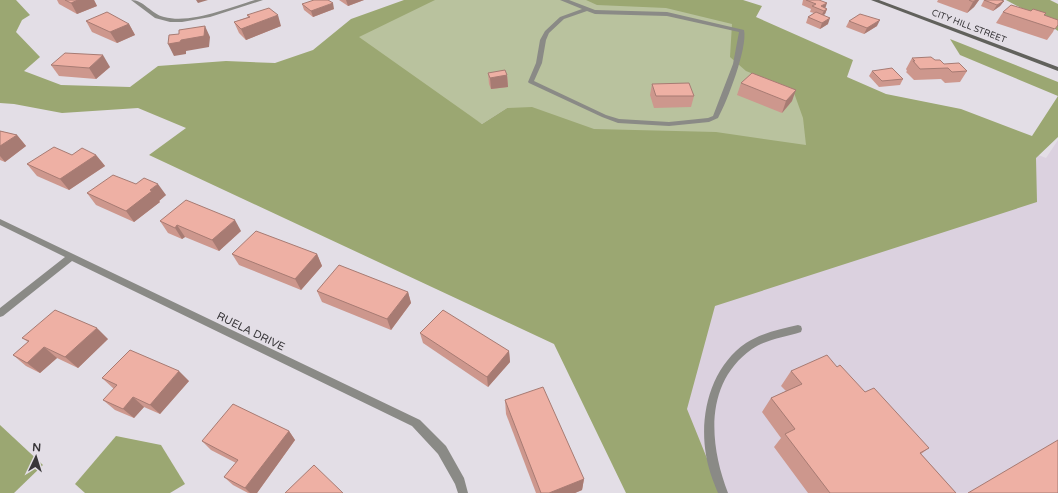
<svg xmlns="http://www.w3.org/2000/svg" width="1058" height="493" viewBox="0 0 1058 493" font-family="'Varela Round',sans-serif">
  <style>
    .built { fill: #dbd1df }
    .green { fill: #b9c29e }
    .forest { fill: #9ba772 }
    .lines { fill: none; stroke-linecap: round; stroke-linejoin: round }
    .lane { fill: #8a8a86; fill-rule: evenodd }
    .street { fill: #8a8a86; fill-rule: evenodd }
    .secondary { fill: #61615c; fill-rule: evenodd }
    .wall { fill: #cd978d }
    .shaded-wall { fill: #a77b73 }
    .building { fill: #eeb0a4; stroke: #a77b73 }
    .labels { text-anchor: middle; stroke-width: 3.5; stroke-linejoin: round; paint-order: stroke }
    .far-street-label { font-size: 9px; fill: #383639; stroke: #e3dee6 }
    .street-label { font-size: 11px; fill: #383639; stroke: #e3dee6 }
  </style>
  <rect width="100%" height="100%" fill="#e3dee6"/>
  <path class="built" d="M853 82 1046 158 1058 140V493H670L664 321Z"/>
  <path class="green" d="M421 0H659L737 17 828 113 804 150 592 134 507 108 482 124 346 40Z"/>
  <g class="forest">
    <path d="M0 0H16L30 15 22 20 16 32 40 57 24 71 61 85 130 87 158 66 226 61 275 63 313 50 351 19 404 0H435L359 37 482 124 507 108 532 107 594 129 716 132 806 145 803 118 793 90 746 71 730 57 732 24 666 8 597 5 586 0H743L762 6 756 17 853 60 847 77 886 94 961 109 1032 136 1058 96 960 55 950 39 1058 82V137L1036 158 1037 202 715 306 687 409 721 493H626L554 344 149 155 186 128 138 108 62 113 14 104 0 103Z"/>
    <path d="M1006 0H1050L1058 4V31L1034 15Z"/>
    <path d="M0 425 43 465 14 493H0Z"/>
    <path d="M116 436 161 445 185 484 170 493H85L75 484Z"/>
  </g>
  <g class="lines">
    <g class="lane">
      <path d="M560 0H569L595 10 667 12 744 30C748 47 727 102 718 118L709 122 669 126 618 123 602 117 529 83 528 82 536 63 540 40 545 31 560 17 582 9ZM587 11 595 14 667 16 739 32 733 64 713 116 708 118 669 122 619 119 606 115 534 81 542 63 546 40 549 33 564 19Z"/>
      <path d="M798 325 801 326 802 329 801 332C785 337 767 339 752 349 704 383 709 444 728 493H718C713 481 708 468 706 455 699 414 711 367 746 343 761 333 781 329 798 325Z"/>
    </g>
    <g class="street">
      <path d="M131 0C144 0 151 14 164 17 191 24 228 8 255 0H263L210 17 182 22H170L155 18Z"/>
      <path d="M0 219 420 420 446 446 464 478 468 493H458L455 484 438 454 412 426 72 261 3 316 0 317V308L65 257 0 225Z"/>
    </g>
    <path class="secondary" d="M871 0H879L1058 67V71Z"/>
  </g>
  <g class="wall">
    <path d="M57 0H94L97 6 77 14 59 4Z"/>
    <path d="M339 0H364L348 6Z"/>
    <path d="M803 0H819L825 8 827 9 825 14 824 15 828 24 820 29 806 23 808 17 814 13 810 12 811 9 802 5Z"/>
    <path d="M938 0H979L974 7 967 13 937 2Z"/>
    <path d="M984 0 1004 1 1000 6 993 11 981 6Z"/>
    <path d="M302 4 334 9 313 17 304 10Z"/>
    <path d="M1003 12 1044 16 1058 20 1053 32 1047 40 996 23Z"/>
    <path d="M247 15 281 26 246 40 239 33 234 22 248 17Z"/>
    <path d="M86 21 129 24 135 35 117 43 92 32Z"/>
    <path d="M849 21 877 26 864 34 846 27Z"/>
    <path d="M912 58 935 60 944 64 967 71 960 82 945 83 941 79 914 80 906 72 907 71 906 69Z"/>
    <path d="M51 65 110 67 96 79 59 76Z"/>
    <path d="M872 71 903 79 900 85 879 87 869 76Z"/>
    <path d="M488 73 507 75 508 87 491 89 489 84Z"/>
    <path d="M741 83 792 101 782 113 737 95Z"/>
    <path d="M652 84 694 96 691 107 654 108 650 95Z"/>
    <path d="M0 131 17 135 26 146 5 162 0 160Z"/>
    <path d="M72 155H96L105 166 69 190 37 176 27 164Z"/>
    <path d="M136 184 166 195 159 201 160 202 134 222 96 205 87 193Z"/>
    <path d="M160 221 241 231 219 251 185 237 182 239 168 233Z"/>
    <path d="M232 254H317L322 266 301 290 239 265Z"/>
    <path d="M317 291 408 292 411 303 391 330 322 302Z"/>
    <path d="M420 333 509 351 510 362 488 387 423 343Z"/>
    <path d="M22 338 108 339 78 368 57 358 40 373 26 366 13 355 28 342Z"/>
    <path d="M837 367 929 448 921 454 956 493H808L774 447 781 438 762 412 771 398 786 391 781 386 791 371Z"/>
    <path d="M102 378 189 381 160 414 144 407 134 418 115 410 103 400 114 389Z"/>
    <path d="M505 400 584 479 582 490 575 493H536L506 414Z"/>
    <path d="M289 431 295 440 257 493H248L233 485 224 477 236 463 211 450 202 441Z"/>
  </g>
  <g class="shaded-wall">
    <path d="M78 0H94L97 6 77 14 71 3Z"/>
    <path d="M196 0H208L198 3Z"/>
    <path d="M346 0H364L348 6Z"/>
    <path d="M976 0H979L974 7 967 13 973 2Z"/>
    <path d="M1004 1 1000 6 993 11 997 5Z"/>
    <path d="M333 3 334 9 313 17 311 11Z"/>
    <path d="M827 3 825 9 821 6Z"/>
    <path d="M827 9 825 14 821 16 824 11Z"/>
    <path d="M278 15 281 26 246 40 241 29Z"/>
    <path d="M830 18 828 24 820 29 822 23Z"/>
    <path d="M880 20 877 26 864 34 867 28Z"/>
    <path d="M129 24 135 35 117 43 110 32Z"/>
    <path d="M205 26 210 37 209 47 186 51V54L174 56 168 44 181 40Z"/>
    <path d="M103 55 110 67 96 79 89 68Z"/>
    <path d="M507 75 508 87 491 89 490 78Z"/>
    <path d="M796 90 792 101 782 113 786 101Z"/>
    <path d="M17 135 26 146 5 162 0 156V146Z"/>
    <path d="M96 155 105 166 69 190 60 179Z"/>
    <path d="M158 184 166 195 159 201 160 202 134 222 126 211 150 190Z"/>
    <path d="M235 220 241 231 219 251 212 240Z"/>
    <path d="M177 225 185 237 182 239 175 228Z"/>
    <path d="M317 254 322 266 301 290 295 279Z"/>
    <path d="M408 292 411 303 391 330 387 319Z"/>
    <path d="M97 328 108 339 78 368 65 357Z"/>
    <path d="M44 347 57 358 40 373 27 363Z"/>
    <path d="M509 351 510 362 488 387 487 377Z"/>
    <path d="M179 371 189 381 160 414 150 405Z"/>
    <path d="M133 397 144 407 134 418 123 409Z"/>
    <path d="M289 431 295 440 257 493H250L245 488Z"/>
    <path d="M584 479 582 490 575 493H549Z"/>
  </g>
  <g class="building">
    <path d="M65 0H78L71 3Z"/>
    <path d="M314 0H328L333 3 311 11 302 4Z"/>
    <path d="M806 0H819L827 3 821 6 827 9 824 11 812 6 816 4Z"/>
    <path d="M969 0H976L973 2Z"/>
    <path d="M984 0H1001L1004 1 997 5Z"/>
    <path d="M1011 5 1031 11 1033 9 1046 13 1044 15 1058 20V25L1055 29 1003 12Z"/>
    <path d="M269 8 278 15 241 29 234 22 250 17 247 15Z"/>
    <path d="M107 12 129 24 110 32 86 21Z"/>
    <path d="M816 12 830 18 822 23 808 17Z"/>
    <path d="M860 14 880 20 867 28 849 21Z"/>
    <path d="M205 26 204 36 181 40 180 42 168 44 169 35 179 34V30Z"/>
    <path d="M65 53 103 55 89 68 51 65Z"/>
    <path d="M931 57 935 60H940L944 64 959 63 967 71 952 72 948 68 920 69 913 61H915L912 58Z"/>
    <path d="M892 68 903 79 882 81 872 71Z"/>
    <path d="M505 70 507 75 490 78 488 73Z"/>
    <path d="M752 73 796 90 786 101 741 83Z"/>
    <path d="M689 83 694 96H656L652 84Z"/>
    <path d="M0 131 17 135 0 146Z"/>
    <path d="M54 147 72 155 82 148 96 155 60 179 27 164Z"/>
    <path d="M113 175 136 184 144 178 158 184 150 190 152 191 126 211 87 193Z"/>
    <path d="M186 200 235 220 212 240 177 225 175 228 160 221Z"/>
    <path d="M256 231 317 254 295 279 232 254Z"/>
    <path d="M339 265 408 292 387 319 317 291Z"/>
    <path d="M55 310 97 328 65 357 44 347 27 363 13 355 29 341 22 338Z"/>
    <path d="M443 310 509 351 487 377 420 333Z"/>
    <path d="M130 350 179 371 150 405 133 397 123 409 103 400 117 385 102 378Z"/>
    <path d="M827 355 837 367 840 365 865 392 874 388 929 448 920 453 956 493H830L785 434 795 429 771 398 802 384 791 371Z"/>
    <path d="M543 387 584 479 549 493H541L505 400Z"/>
    <path d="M233 404 289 431 245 488 224 477 238 460 202 441Z"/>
    <path d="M1058 440V493H968Z"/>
    <path d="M314 465 343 493H285Z"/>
  </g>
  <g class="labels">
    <g class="far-street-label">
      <text transform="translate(969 26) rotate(21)" y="3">CITY HILL STREET</text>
    </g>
    <g class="street-label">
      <text transform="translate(251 331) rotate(26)" y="4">RUELA DRIVE</text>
    </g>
  </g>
  <g transform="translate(36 457) rotate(4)" stroke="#e3dee6" stroke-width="3" paint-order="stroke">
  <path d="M0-3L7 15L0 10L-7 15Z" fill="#383639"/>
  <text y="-6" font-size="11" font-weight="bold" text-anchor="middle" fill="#383639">N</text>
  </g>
</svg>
